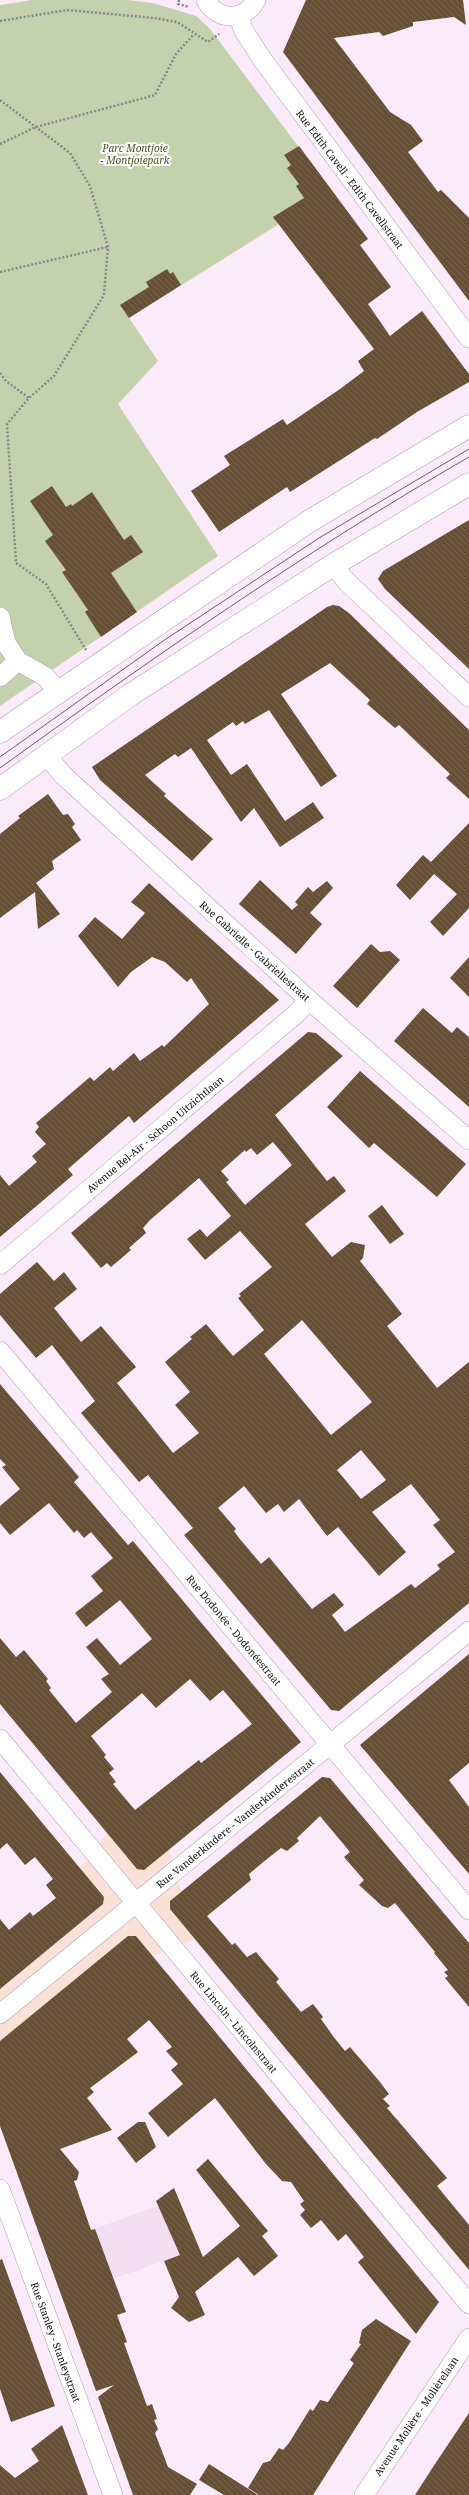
<svg xmlns="http://www.w3.org/2000/svg" width="469" height="2495" viewBox="0 0 469 2495" font-family="'Noto Serif',serif">
  <style>
    .commercial { fill: #f9e1d7 }
    .built { fill: #f3ddf3 }
    .park { fill: #c4d1ad }
    .building { fill: url(#building-back-hatch); fill-rule: evenodd }
    .lines { fill: none; stroke-linecap: round; stroke-linejoin: round }
    .minor-casing { stroke: #af9faf; stroke-width: 20 }
    .major-casing { stroke: #af9faf; stroke-width: 23 }
    .path { stroke: #8e838d; stroke-width: 2.5; stroke-dasharray: 2 2; stroke-linecap: butt }
    .minor { stroke: #fff; stroke-width: 19 }
    .major { stroke: #fff; stroke-width: 22 }
    .tram { stroke: #6a616a; stroke-width: 1 }
    .labels { text-anchor: middle; stroke-width: 4; stroke-linejoin: round; paint-order: stroke }
    .park-label { font-size: 10px; font-style: italic; fill: #47571f; stroke: #fff }
    .street-label { font-size: 10px; fill: #110c11; stroke: #fff }
  </style>
  <defs>
    <pattern id="building-back-hatch" width="6" height="6" patternUnits="userSpaceOnUse"><rect width="6" height="6" fill="#674f33"/><path d="M-1 5l2 2M0 0l6 6M5-1l2 2" fill="none" stroke="#77644e"/></pattern>
  </defs>
  <rect width="100%" height="100%" fill="#fbeafa"/>
  <path class="commercial" d="M136 1810 169 1850 181 1891 210 1927 195 1939 153 1956 147 1961 125 2037 138 2053 97 2083 72 2052 0 2078V1936L15 1938 30 1912 33 1916 38 1911 42 1917 107 1834Z"/>
  <path class="built" d="M158 2206 180 2255 62 2297 44 2247Z"/>
  <path class="park" d="M32 0H128L153 3 196 16 210 29 332 191 129 318 158 361 118 404 218 556 0 706V5Z"/>
  <g class="building">
    <path d="M306 0H463L466 25 454 17 413 22V26L383 36 379 32 334 38 390 112 411 125 423 141 408 152 438 192 441 190 469 218V301L283 52Z"/>
    <path d="M299 146 368 239 360 245 391 287 368 304 390 336 422 311 469 374V382L417 412 377 439 375 438 290 492 287 487 219 532 191 491 230 465 224 456 283 419 287 425 340 389 364 371 358 361 374 349 273 217 304 198 296 186 299 184 287 168 291 165 284 155Z"/>
    <path d="M167 269 170 274 173 272 181 285 129 318 120 305 149 287 146 282Z"/>
    <path d="M52 486 66 507 71 504 72 506 92 492 124 540 131 535 143 552 111 573 137 612 101 637 85 612 88 610 62 572 66 570 45 541 53 535 30 501Z"/>
    <path d="M469 520V669L385 589 378 579 383 571Z"/>
    <path d="M333 605 339 606 349 613 469 730V799L446 778 450 774 399 725 395 728 367 704 370 700 330 663 281 694 337 776 321 787 269 710 245 724 243 721 236 726 233 722 207 740 231 775 247 764 285 821 313 802 324 818 280 847 254 808 241 822 191 748 178 757 175 754 145 775 166 794 164 796 213 839 192 861 100 780 92 767 327 607Z"/>
    <path d="M48 794 63 815 68 814 75 824 72 827 81 840 52 861 54 869 36 883 60 914 38 929 35 892 0 918V834L20 818 18 816Z"/>
    <path d="M469 823V908L443 936 430 922 457 894 434 874 410 900 396 885 423 855 431 862Z"/>
    <path d="M260 880 292 910 298 905 295 902 308 887 313 892 327 881 333 888 310 913 322 924 296 954 239 904Z"/>
    <path d="M149 883 279 1000 134 1123 129 1116 99 1142 68 1169 73 1175 0 1237V1175L9 1186 37 1162 32 1156 46 1144 35 1132 39 1127 36 1123 90 1077 94 1081 110 1067 113 1071 134 1053 140 1061 162 1045 164 1047 209 1004 191 978 187 982 165 962 152 957 131 972 118 987 78 936 95 917 122 939 145 913 131 902Z"/>
    <path d="M371 944 380 952 390 951 400 960 357 1008 333 986Z"/>
    <path d="M469 957V997L450 978Z"/>
    <path d="M423 1008 452 1033 457 1027 469 1037V1107L394 1041Z"/>
    <path d="M308 1032 316 1033 343 1056 275 1115 327 1181 334 1176 346 1191 305 1224 332 1257 351 1242 365 1245 363 1258 360 1261 402 1314 387 1326 437 1388 469 1362V1603L339 1711 331 1710 184 1535 193 1528 148 1475 139 1482 81 1413 95 1401 52 1345 36 1358 0 1315V1294L37 1262 54 1281 64 1272 77 1289 54 1308 81 1342 101 1326 136 1367 117 1383 173 1453 199 1433 175 1405 190 1392 165 1362 192 1339 190 1337 206 1324 233 1356 264 1330 238 1298 241 1296 239 1294 272 1267 240 1231 205 1260 187 1239 200 1229 207 1237 231 1216 199 1178 150 1220 143 1228 146 1233 129 1248 131 1250 111 1267 107 1263 101 1268 71 1233ZM273 1142 292 1165 245 1205 226 1182 229 1180 221 1171 245 1150 246 1152 251 1148 257 1155ZM302 1320 372 1402 331 1435 264 1354ZM361 1450 386 1480 361 1499 337 1470ZM411 1484 440 1520 433 1525 455 1552 437 1565 440 1569 415 1588 411 1584 345 1632 332 1615 344 1605 334 1593 312 1609 269 1557 261 1564 239 1538 234 1531 236 1529 218 1508 244 1486 266 1513 278 1504 284 1512 299 1499 327 1536 338 1527 379 1576 406 1552 372 1512Z"/>
    <path d="M360 1071 466 1164 437 1197 374 1143 369 1148 327 1107Z"/>
    <path d="M382 1205 404 1234 390 1244 368 1216Z"/>
    <path d="M0 1384 79 1477 74 1482 128 1545 133 1541 301 1742 144 1870 137 1869 0 1704V1638L16 1657 24 1650 48 1679 46 1681 51 1688 49 1690 76 1723 112 1692 101 1679 109 1674 86 1647 97 1638 120 1665 152 1639 120 1600 86 1627 75 1613 103 1591 91 1576 113 1558 91 1532 84 1538 77 1530 74 1533 49 1503 10 1535 0 1523V1506L20 1489 2 1467 6 1465 0 1459ZM190 1679 210 1701 223 1690 252 1724 201 1763 199 1760 135 1810 113 1784 116 1782 109 1773 114 1769 104 1757 106 1755 91 1736 142 1693 156 1708Z"/>
    <path d="M469 1654V1763L449 1780 469 1807V1874L360 1745Z"/>
    <path d="M0 1772 104 1897 103 1904 0 1989V1919L9 1930 30 1912 33 1916 56 1898 46 1885 53 1879 35 1857 25 1865 7 1843 0 1849Z"/>
    <path d="M322 1777 330 1778 469 1943V2007L445 1978 448 1976 444 1972 448 1970 434 1953 435 1952 395 1903 388 1908 382 1906 359 1885 364 1880 344 1857 350 1852 320 1816 297 1838 299 1841 287 1851 281 1848 267 1859 249 1874 251 1880 207 1916 232 1945 235 1943 247 1957 256 1952 279 1979 276 1982 301 2012 313 2004 323 2017 321 2019 333 2036 345 2051 350 2047 380 2082 389 2094 383 2099 390 2106 387 2108 447 2178 437 2186 469 2225V2270L170 1909V1901Z"/>
    <path d="M128 1936H136L439 2302 416 2334 358 2262 364 2257 346 2234 338 2241 321 2220 311 2228 300 2215 305 2210 300 2204 304 2201 291 2182 282 2181 266 2164 215 2098 168 2137 148 2113 183 2084 171 2070 178 2064 166 2051 172 2047 149 2020 127 2039 138 2052 90 2088 94 2092 87 2098 112 2130 60 2149 79 2172 77 2180 74 2181 91 2230 95 2229 126 2312 117 2315 127 2342 124 2343 147 2406 152 2404 157 2419 154 2420 158 2429 155 2433 168 2467 197 2484 190 2495H133L98 2397 114 2385 96 2391 0 2126V2041Z"/>
    <path d="M138 2122H145L156 2147 136 2163 117 2138Z"/>
    <path d="M208 2159 268 2231 262 2236 278 2256 254 2276 238 2257 195 2292 205 2315 189 2322 171 2308 179 2297 164 2261 180 2255 156 2201 174 2188 203 2257 240 2226 196 2170Z"/>
    <path d="M2 2259 55 2406 11 2422 0 2389V2260Z"/>
    <path d="M376 2319 411 2341 313 2495H259L248 2488 263 2463 270 2461 279 2448 283 2450 289 2443 310 2409 313 2411 320 2400 328 2402 354 2363 350 2360 361 2344 359 2343 362 2330Z"/>
    <path d="M469 2413V2495H415L433 2467Z"/>
    <path d="M62 2425 88 2495H0V2465L15 2478 39 2461 31 2449Z"/>
    <path d="M209 2464 258 2495H224L199 2480Z"/>
  </g>
  <g class="lines">
    <g class="minor-casing">
      <g id="minor">
        <path d="M206 0C217 21 245 22 256 0"/>
        <path d="M238 16 244 31 262 59 469 338"/>
        <path d="M333 565 347 582 469 697"/>
        <path d="M0 617 6 643 18 661 46 677 58 693"/>
        <path d="M0 677 18 661"/>
        <path d="M46 755 63 775 309 1000 469 1140"/>
        <path d="M0 1265 297 1013 309 1000"/>
        <path d="M0 1351 469 1910"/>
        <path d="M0 1739 469 2304"/>
        <path d="M0 2014 469 1631"/>
        <path d="M0 2189 113 2495"/>
        <path d="M364 2495 469 2338"/>
      </g>
    </g>
    <g class="major-casing">
      <g id="major">
        <path d="M0 732 308 522 469 426"/>
        <path d="M0 789 130 695 333 565 469 484"/>
      </g>
    </g>
    <g class="path">
      <path d="M179 0 178 4 189 7"/>
      <path d="M0 21 67 10 154 18 177 22 208 42 219 34"/>
      <path d="M0 100 70 153 90 186 108 247 104 295 54 376 29 398"/>
      <path d="M0 144 36 127 155 95 176 54 194 34"/>
      <path d="M0 272 108 247"/>
      <path d="M0 373 6 381 29 398 7 424 16 563 46 584 86 650"/>
    </g>
    <use href="#minor" class="minor"/>
    <use href="#major" class="major"/>
    <g class="tram">
      <path d="M0 757 163 641 319 538 469 449"/>
      <path d="M0 768C152 658 306 551 469 457"/>
    </g>
  </g>
  <g class="labels">
    <g class="park-label">
      <text x="135" y="152">Parc Montjoie<tspan x="135" dy="12">- Montjoiepark</tspan></text>
    </g>
    <g class="street-label">
      <text transform="translate(350 179) rotate(53)" y="4">Rue Edith Cavell - Edith Cavellstraat</text>
      <text transform="translate(255 951) rotate(42)" y="4">Rue Gabrielle - Gabriellestraat</text>
      <text transform="translate(155 1134) rotate(-40)" y="4">Avenue Bel-Air - Schoon Uitzichtlaan</text>
      <text transform="translate(234 1630) rotate(50)" y="4">Rue Dodonée - Dodonéestraat</text>
      <text transform="translate(235 1823) rotate(-39)" y="4">Rue Vanderkindere - Vanderkinderestraat</text>
      <text transform="translate(234 2022) rotate(50)" y="4">Rue Lincoln - Lincolnstraat</text>
      <text transform="translate(56 2342) rotate(70)" y="4">Rue Stanley - Stanleystraat</text>
      <text transform="translate(416 2416) rotate(-56)" y="4">Avenue Molière - Molièrelaan</text>
    </g>
  </g>
</svg>
